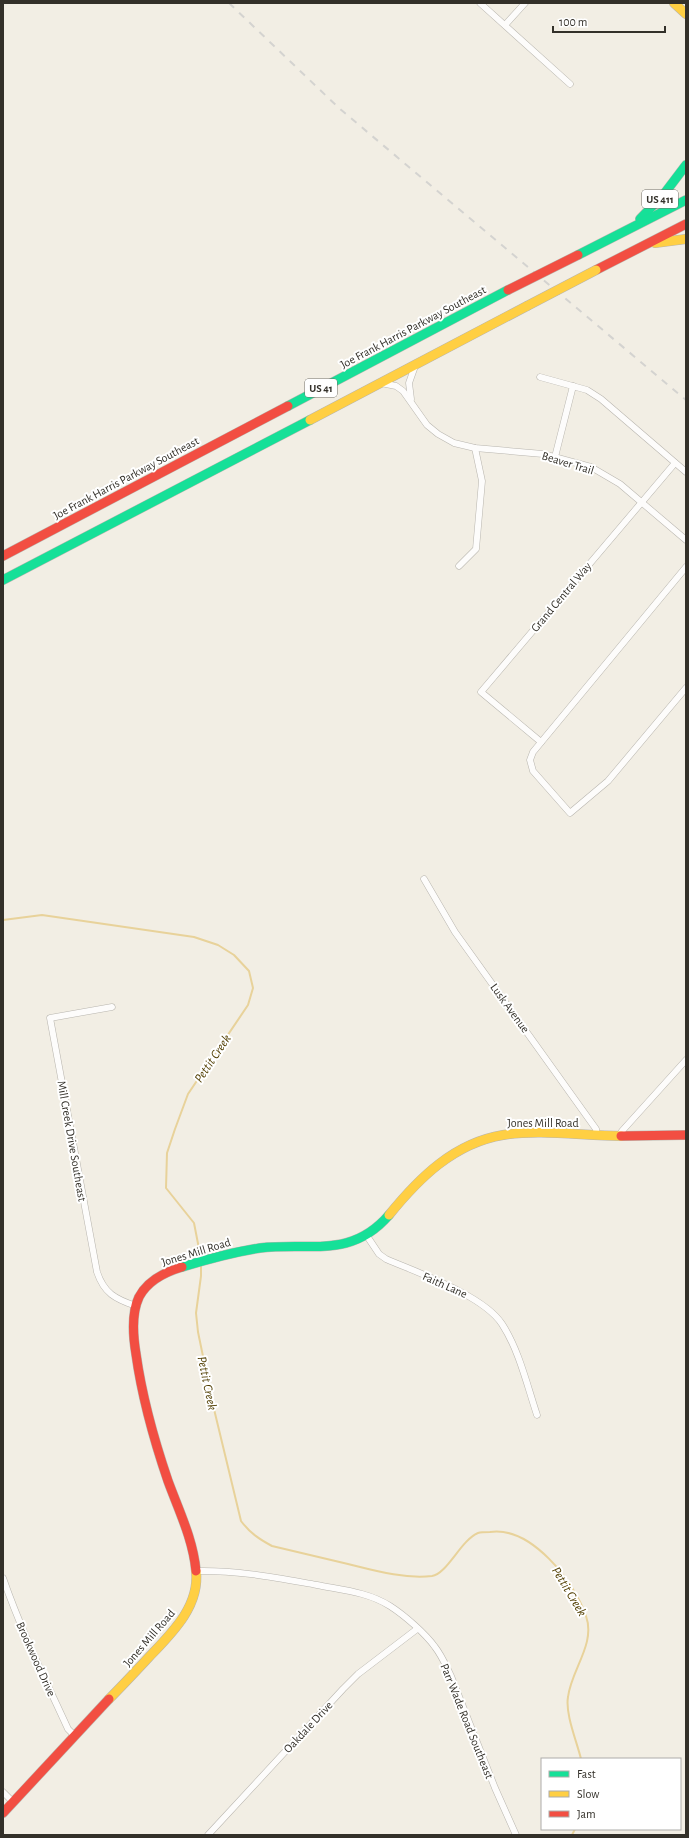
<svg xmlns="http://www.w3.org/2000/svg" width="689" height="1838" viewBox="0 0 689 1838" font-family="'Alegreya Sans',sans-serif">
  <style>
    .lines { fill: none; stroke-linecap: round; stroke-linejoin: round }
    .stream { stroke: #e8d29a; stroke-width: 2 }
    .street-casing { stroke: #b8b5ae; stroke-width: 7 }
    .fast-casing { stroke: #b8b5ae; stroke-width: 10 }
    .slow-casing { stroke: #b8b5ae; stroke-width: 10 }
    .jam-casing { stroke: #b8b5ae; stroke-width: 10 }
    .street { stroke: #fdfcfb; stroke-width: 6 }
    .fast { stroke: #16e098; stroke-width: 9 }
    .slow { stroke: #ffcf43; stroke-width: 9 }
    .jam { stroke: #f24e42; stroke-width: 9 }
    .rail { stroke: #d4d3d0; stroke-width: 2; stroke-dasharray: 7 7; stroke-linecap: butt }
    .slow-bridge-casing { stroke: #b8b5ae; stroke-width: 10; stroke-linecap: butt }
    .jam-bridge-casing { stroke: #b8b5ae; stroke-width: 10; stroke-linecap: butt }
    .slow-bridge { stroke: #ffcf43; stroke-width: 9 }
    .jam-bridge { stroke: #f24e42; stroke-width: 9 }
    .labels { text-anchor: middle; stroke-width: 4; stroke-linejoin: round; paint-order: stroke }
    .shield { fill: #fff; stroke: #706e69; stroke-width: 1 }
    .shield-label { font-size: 11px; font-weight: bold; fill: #333029 }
    .street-label { font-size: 12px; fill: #333029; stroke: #fff }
    .water-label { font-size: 13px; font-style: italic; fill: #513e00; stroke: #fff }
  </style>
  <rect width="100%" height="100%" fill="#f2eee4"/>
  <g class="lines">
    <g class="stream">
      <path d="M3 920 42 915 194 937 218 945 234 955 249 971 253 988 248 1005 188 1094 175 1129 167 1153 166 1188 194 1223 201 1259"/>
      <path d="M201 1264V1276L196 1313 198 1332 213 1405 241 1521C250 1533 259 1539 272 1546 297 1552 323 1558 348 1564 376 1571 404 1579 432 1576 447 1574 461 1540 478 1533 481 1532 486 1532 490 1532 531 1526 574 1581 586 1616 596 1644 571 1670 568 1697 565 1714 577 1742 581 1759"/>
      <path d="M572 1835 575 1829"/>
    </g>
    <g class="street-casing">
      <g id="street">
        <path d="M480 3 570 84"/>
        <path d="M505 25 525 3"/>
        <path d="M540 377 587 390 601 399 686 472"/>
        <path d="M381 383 396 386 403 391 427 425 438 434 454 443 475 448 543 454 591 467 620 484 686 540"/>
        <path d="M411 399 409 383 415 366"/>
        <path d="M555 457 573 386"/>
        <path d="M459 566 476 549 482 481 475 448"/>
        <path d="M686 567 533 752 530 760 533 771 570 813 608 781 686 688"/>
        <path d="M541 742 481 692 675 463"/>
        <path d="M424 879 455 932 596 1129 597 1136"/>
        <path d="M112 1007 50 1018 97 1272C104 1293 115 1299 136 1306"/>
        <path d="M619 1136 622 1131 686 1060"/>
        <path d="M367 1236 379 1254 386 1259C418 1273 483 1295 502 1324 519 1350 527 1385 537 1415"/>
        <path d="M196 1571C238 1570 277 1578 317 1585 342 1590 368 1592 390 1606 404 1615 425 1633 435 1647 442 1656 446 1666 451 1676L495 1788 516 1835"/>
        <path d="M3 1578C21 1630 45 1679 68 1729L75 1736"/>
        <path d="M3 1792 13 1802"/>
        <path d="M208 1835 343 1689 358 1674 417 1629"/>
      </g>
    </g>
    <g class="fast-casing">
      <g id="fast">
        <path d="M640 219 664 194 686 165"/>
        <path d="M578 255 686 200"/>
        <path d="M288 406 508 290"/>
        <path d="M3 580 310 420"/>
        <path d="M182 1267C208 1259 234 1252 260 1248 311 1242 351 1259 389 1215"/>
      </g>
    </g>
    <g class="slow-casing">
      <g id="slow">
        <path d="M674 3 686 14"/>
        <path d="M655 243 686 239"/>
        <path d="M310 420 527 306"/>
        <path d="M389 1215C419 1178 454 1143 503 1135 540 1129 584 1136 621 1136"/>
        <path d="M109 1699C123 1685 136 1671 149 1657 172 1633 200 1606 196 1571"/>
      </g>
    </g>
    <g class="jam-casing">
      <g id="jam">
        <path d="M596 270 686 224"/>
        <path d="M3 556 288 406"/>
        <path d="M621 1136 686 1135"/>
        <path d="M182 1267C165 1272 148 1280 139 1297 131 1314 133 1336 136 1354 142 1397 154 1440 168 1481 179 1511 193 1539 196 1571"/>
        <path d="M3 1813 109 1699"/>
      </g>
    </g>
    <use href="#street" class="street"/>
    <use href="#fast" class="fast"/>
    <use href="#slow" class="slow"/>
    <use href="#jam" class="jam"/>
    <path class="rail" d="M229 3 340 109 686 400"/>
    <g class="slow-bridge-casing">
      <path id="slow-bridge" d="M527 306 596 270"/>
    </g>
    <g class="jam-bridge-casing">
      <path id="jam-bridge" d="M508 290 578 255"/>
    </g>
    <use href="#slow-bridge" class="slow-bridge"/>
    <use href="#jam-bridge" class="jam-bridge"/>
  </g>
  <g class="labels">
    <g class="shield">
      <rect x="642" y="190" width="36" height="18" rx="3"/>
      <rect x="305" y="379" width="32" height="18" rx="3"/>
    </g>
    <g class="shield-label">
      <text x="660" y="203">US 411</text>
      <text x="321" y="392">US 41</text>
    </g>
    <g class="street-label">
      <text transform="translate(413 327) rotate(-28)" y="4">Joe Frank Harris Parkway Southeast</text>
      <text transform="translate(568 463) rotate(17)" y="4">Beaver Trail</text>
      <text transform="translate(126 478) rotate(-28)" y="4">Joe Frank Harris Parkway Southeast</text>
      <text transform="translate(561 597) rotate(-50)" y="4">Grand Central Way</text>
      <text transform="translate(510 1008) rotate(54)" y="4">Lusk Avenue</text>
      <text x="543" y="1127">Jones Mill Road</text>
      <text transform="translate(72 1141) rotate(80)" y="4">Mill Creek Drive Southeast</text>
      <text transform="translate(196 1252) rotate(-17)" y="4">Jones Mill Road</text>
      <text transform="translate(445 1285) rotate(24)" y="4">Faith Lane</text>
      <text transform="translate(149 1638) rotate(-49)" y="4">Jones Mill Road</text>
      <text transform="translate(36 1659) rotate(66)" y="4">Brookwood Drive</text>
      <text transform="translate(467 1721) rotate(68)" y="4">Parr Wade Road Southeast</text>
      <text transform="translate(308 1727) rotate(-47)" y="4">Oakdale Drive</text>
    </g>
    <g class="water-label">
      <text transform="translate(212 1058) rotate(-56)" y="5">Pettit Creek</text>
      <text transform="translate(208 1383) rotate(78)" y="5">Pettit Creek</text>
      <text transform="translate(570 1591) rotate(59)" y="5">Pettit Creek</text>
    </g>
  </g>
  <rect width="689" height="1838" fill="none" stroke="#333029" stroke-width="8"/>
  <rect x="541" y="1758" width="140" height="72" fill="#ffffff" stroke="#adaca9"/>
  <rect x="549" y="1771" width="20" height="6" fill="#16e098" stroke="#adaca9"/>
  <text x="577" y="1778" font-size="12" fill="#333029">Fast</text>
  <rect x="549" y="1791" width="20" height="6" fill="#ffcf43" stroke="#adaca9"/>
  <text x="577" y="1798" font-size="12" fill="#333029">Slow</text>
  <rect x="549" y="1811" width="20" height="6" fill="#f24e42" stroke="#adaca9"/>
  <text x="577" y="1818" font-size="12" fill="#333029">Jam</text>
  <path d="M553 26v6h112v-6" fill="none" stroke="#333029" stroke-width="2"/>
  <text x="559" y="26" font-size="12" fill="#333029" stroke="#ffffff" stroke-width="3" paint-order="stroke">100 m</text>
</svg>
